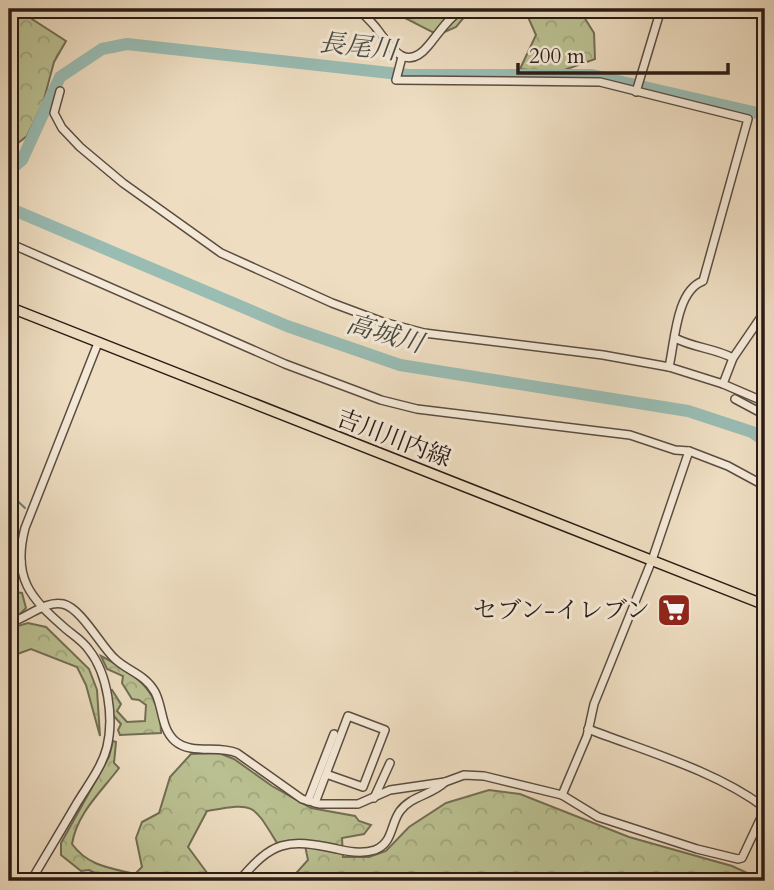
<svg xmlns="http://www.w3.org/2000/svg" width="774" height="890" viewBox="0 0 774 890" font-family="Cardo,'Noto Serif JP',serif">
  <style>
    .forest { fill: url(#forest-crowns); stroke: #726e54; stroke-width: 2 }
    .lines { fill: none; stroke-linecap: round; stroke-linejoin: round }
    .stream { stroke: #6d7c74; stroke-width: 2 }
    .river { stroke: #99bcb3; stroke-width: 12 }
    .minor-casing { stroke: #5b4c41; stroke-width: 10 }
    .major-casing { stroke: #2a1c16; stroke-width: 12 }
    .minor { stroke: #f4e9d7; stroke-width: 7 }
    .major { stroke: #eeddc1; stroke-width: 9 }
    .labels { text-anchor: middle; stroke-width: 6; stroke-linejoin: round; paint-order: stroke }
    .street-label { font-size: 24px; fill: #2a1c16; stroke: #f4e9d7 }
    .poi-label { font-size: 24px; fill: #2a1c16; stroke: #f4e9d7; text-anchor: end }
    .water-label { font-size: 26px; font-style: italic; fill: #4b4c45; stroke: #f4e9d7 }
  </style>
  <defs>
    <pattern id="forest-crowns" width="20" height="18" patternUnits="userSpaceOnUse" patternTransform="scale(1.75)"><rect width="20" height="18" fill="#bac091"/><path d="M2 6a3 3 0 1 1 6 0M12 15a3 3 0 1 1 6 0" fill="none" stroke="#a0a47c"/></pattern>
  </defs>
  <rect width="100%" height="100%" fill="#eeddc1"/>
  <filter id="stains"><feTurbulence type="fractalNoise" baseFrequency=".00286" numOctaves="4"/><feColorMatrix values="0 0 0 0 .2 0 0 0 0 .09 0 0 0 0 .02 0 0 0 .5 -.17"/></filter>
  <radialGradient id="worn" r=".72"><stop offset=".6" stop-color="#630" stop-opacity="0"/><stop offset="1" stop-color="#630" stop-opacity=".3"/></radialGradient>
  <g class="forest">
    <path d="M9 9H26L32 19 66 41 54 62 43 103 27 136 9 150Z"/>
    <path d="M395 9H471L456 27 438 35 399 15Z"/>
    <path d="M514 9H579L594 33 595 59 556 73 520 69 536 35 528 17Z"/>
    <path d="M15 592 22 593 26 608 17 617 14 627 28 623 46 627 89 669 97 690 100 736 86 685 77 667 31 649 9 657V599L11 600Z"/>
    <path d="M101 656C136 674 161 691 161 733L120 735 118 730 121 724 113 715 109 691 112 690 121 704 117 711 127 722 145 721 146 705 139 700 132 699 122 683 123 676 107 669Z"/>
    <path d="M113 741 116 742 114 763 119 768C101 792 77 813 72 844 88 866 110 868 135 874L142 867 136 838 142 822 159 813 170 777 191 754 219 753 234 759 272 786 311 808 355 816 359 821 371 825 364 834 342 838 343 857H369L386 851 409 827 446 803 489 790 520 794 629 837 732 866 765 881H289L308 860 304 841 277 843C252 802 254 803 207 811L188 847 213 881H111L89 870 81 871 61 855V843L109 757Z"/>
  </g>
  <g class="lines">
    <path class="stream" d="M9 493 25 508"/>
    <g class="river">
      <path d="M9 171 22 160 60 77 102 49 127 44 408 75H592L765 115"/>
      <path d="M9 208 287 326 400 365 688 411 752 432 765 441"/>
    </g>
    <g class="minor-casing">
      <g id="minor">
        <path d="M358 9C365 16 372 22 377 29 391 47 406 73 428 46 439 33 447 19 462 9"/>
        <path d="M507 9 520 11 530 9"/>
        <path d="M402 57 396 80 600 82 748 119 703 281C676 291 675 341 669 367L723 384"/>
        <path d="M60 91 54 113 62 128 80 147 123 183 221 253 332 303 383 322 424 333 603 355 669 367"/>
        <path d="M636 92 661 9"/>
        <path d="M9 243 285 364 381 400 417 409 630 435 675 450 689 451 728 466 765 486"/>
        <path d="M765 321 761 317 733 358 723 384 765 402"/>
        <path d="M675 338C694 348 714 348 733 358"/>
        <path d="M735 399 765 415"/>
        <path d="M9 550 11 556 21 562"/>
        <path d="M9 623C26 619 45 600 63 604 81 608 101 646 114 658 127 671 145 674 155 692 163 707 161 729 175 741 191 755 218 745 237 753L302 799 319 804H358L390 790 445 782 464 775 484 776 562 795 598 817 697 849 738 859 742 858 765 809"/>
        <path d="M588 729C645 751 717 771 765 808"/>
        <path d="M562 795 587 736 594 704 652 560 689 451"/>
        <path d="M374 798 390 763"/>
        <path d="M308 801 334 734"/>
        <path d="M315 803 348 716 385 730 363 787 326 774"/>
        <path d="M31 881C46 855 62 829 77 803 88 785 102 767 107 747 114 718 108 674 89 650 83 641 73 635 66 629 30 598 12 578 25 528L98 343"/>
        <path d="M239 881C272 841 287 838 337 849 349 852 363 854 375 850 393 843 390 825 400 811 411 796 432 795 445 782"/>
      </g>
    </g>
    <g class="major-casing">
      <path id="major" d="M9 307 765 605"/>
    </g>
    <use href="#minor" class="minor"/>
    <use href="#major" class="major"/>
  </g>
  <defs>
    <g id="supermarket-square" transform="scale(1.75)"><rect x="-9" y="-9" width="18" height="18" rx="4" fill="#8f2418" stroke="#f4e9d7"/><path d="M-6-5.5h2.5l.6 2H6L4.5 2H-2.5L-4.4-4H-6ZM-1.5 3.2a1.3 1.3 0 1 0 .1 0ZM3 3.2a1.3 1.3 0 1 0 .1 0Z" fill="#fff"/></g>
  </defs>
  <g fill-rule="evenodd">
    <use href="#supermarket-square" x="674" y="610"/>
  </g>
  <g class="labels">
    <g class="street-label">
      <text transform="translate(394 438) rotate(21)" y="8">吉川川内線</text>
    </g>
    <g class="poi-label">
      <text x="650" y="618">セブン-イレブン</text>
    </g>
    <g class="water-label">
      <text transform="translate(358 46) rotate(6)" y="9">長尾川</text>
      <text transform="translate(385 333) rotate(16)" y="9">高城川</text>
    </g>
  </g>
  <rect width="774" height="890" fill="none" stroke="#eeddc1" stroke-width="35"/>
  <rect x="10" y="10" width="753" height="869" fill="none" stroke="#2a1c16" stroke-width="3.5"/>
  <rect x="18" y="18" width="739" height="855" fill="none" stroke="#2a1c16" stroke-width="2"/>
  <path d="M518 63v10h210v-10" fill="none" stroke="#2a1c16" stroke-width="3.5"/>
  <text x="529" y="63" font-size="21" fill="#2a1c16" stroke="#f4e9d7" stroke-width="5" paint-order="stroke">200 m</text>
  <rect width="100%" height="100%" filter="url(#stains)"/>
  <rect width="100%" height="100%" fill="url(#worn)"/>
</svg>
